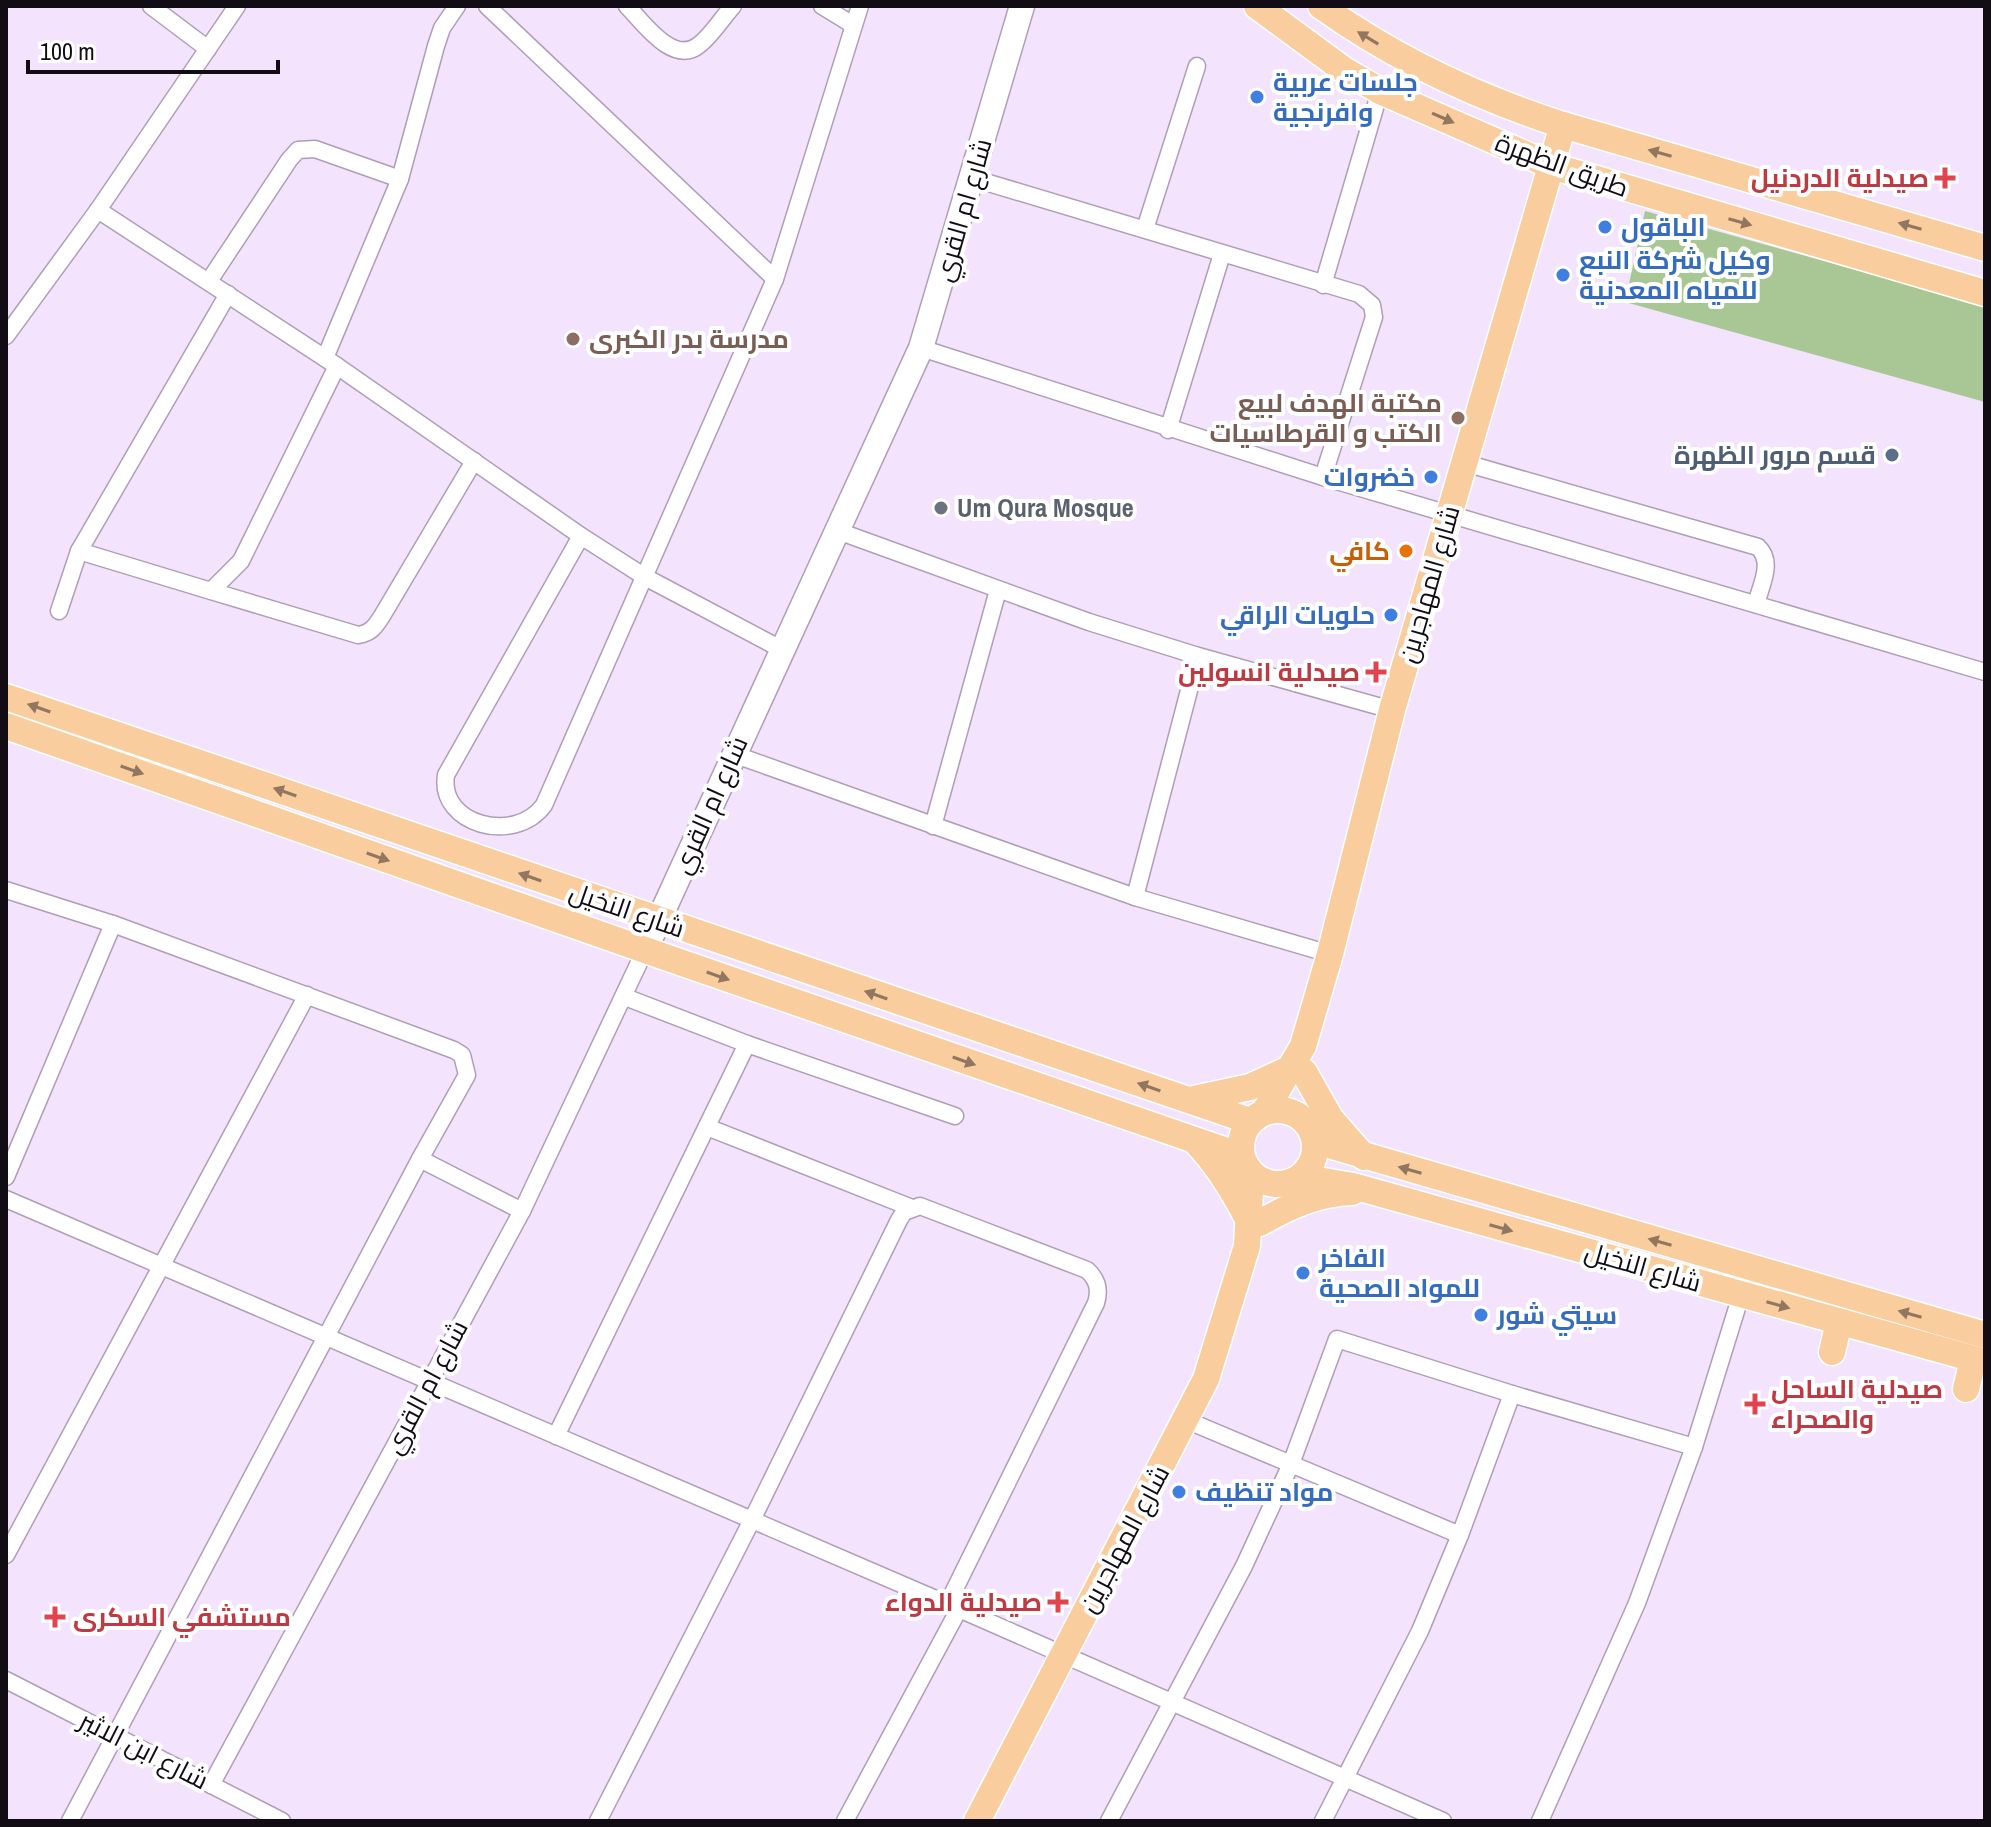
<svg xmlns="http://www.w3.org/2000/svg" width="1991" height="1827" viewBox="0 0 1991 1827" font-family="'Archivo Narrow',Cairo,sans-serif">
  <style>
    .green { fill: #a8c795 }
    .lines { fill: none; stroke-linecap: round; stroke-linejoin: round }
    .street-casing { stroke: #ae9fb6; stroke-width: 19 }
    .secondary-casing { stroke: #ae9fb6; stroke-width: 27 }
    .primary-casing { stroke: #fff; stroke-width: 29 }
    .street { stroke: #fff; stroke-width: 16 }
    .secondary { stroke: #fff; stroke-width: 24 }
    .primary { stroke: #facd9e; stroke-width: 26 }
    .oneway { fill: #927760 }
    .shop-dot { fill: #3f7fe0; stroke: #fff; stroke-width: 3 }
    .health-dot { fill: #e0444e; stroke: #fff; stroke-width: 3 }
    .education-dot { fill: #8d6e63; stroke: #fff; stroke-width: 3 }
    .service-dot { fill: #5c6f8a; stroke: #fff; stroke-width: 3 }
    .worship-dot { fill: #6b7280; stroke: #fff; stroke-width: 3 }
    .food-dot { fill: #e8710a; stroke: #fff; stroke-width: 3 }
    .labels { text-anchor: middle; stroke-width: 8; stroke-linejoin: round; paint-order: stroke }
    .shop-label { font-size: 26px; font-weight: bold; fill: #366cbe; stroke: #fff; text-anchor: start }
    .street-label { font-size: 26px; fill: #120d15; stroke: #fff }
    .health-label { font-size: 26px; font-weight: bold; fill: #be3a42; stroke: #fff; text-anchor: end }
    .education-label { font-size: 26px; font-weight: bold; fill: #785e54; stroke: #fff; text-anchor: start }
    .service-label { font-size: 26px; font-weight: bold; fill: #4e5e75; stroke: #fff; text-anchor: end }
    .worship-label { font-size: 26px; font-weight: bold; fill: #5b616d; stroke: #fff; text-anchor: start }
    .food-label { font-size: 26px; font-weight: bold; fill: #c56008; stroke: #fff; text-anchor: end }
  </style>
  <rect width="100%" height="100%" fill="#f3e3fc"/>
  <path class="green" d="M1645 211 1985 306V402L1625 302Z"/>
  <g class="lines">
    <g class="street-casing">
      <g id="street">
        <path d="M151 6 208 49"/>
        <path d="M487 6 775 279"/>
        <path d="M627 6C643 22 673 66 699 45 712 35 722 18 733 6"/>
        <path d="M822 6 853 25"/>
        <path d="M972 178 1359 294 1372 305 1374 317 1323 477"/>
        <path d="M98 210 337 366 581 536 645 577 781 649"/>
        <path d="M1145 229 1197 66"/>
        <path d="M209 281 289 160 298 150 315 149 400 179"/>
        <path d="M1323 285 1380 91"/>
        <path d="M6 336 98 210 237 6"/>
        <path d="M921 348 1323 477 1985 672"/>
        <path d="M325 358 400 179 436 46 442 28 457 6"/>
        <path d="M1168 430 1222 254"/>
        <path d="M1465 463 1758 547C1774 562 1761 585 1756 604"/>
        <path d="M838 531 1089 622 1198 656 1392 710"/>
        <path d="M581 536 446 775C438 825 515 845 544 805L775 279 860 6"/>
        <path d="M79 551 211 591 241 561 337 366"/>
        <path d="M211 591 358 635C371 633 375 627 382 616L474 461"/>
        <path d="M59 611 79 551 228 294"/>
        <path d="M733 754 1135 897 1330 954"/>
        <path d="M933 826 998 590"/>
        <path d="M6 890 113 924 454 1050 462 1055 467 1075 420 1159 70 1821"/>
        <path d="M1135 897 1198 656"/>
        <path d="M625 997 747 1044 955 1116"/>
        <path d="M707 1127 912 1208"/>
        <path d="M420 1159 522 1211"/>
        <path d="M6 1177 113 924"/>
        <path d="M6 1199 959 1609 1443 1821"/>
        <path d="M1186 1420 1460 1535 1512 1394"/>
        <path d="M556 1436 747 1044"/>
        <path d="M6 1555 307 995"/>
        <path d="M6 1680 282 1821"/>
        <path d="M211 1785 522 1211 645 950"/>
        <path d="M598 1821 752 1520 899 1220 904 1212 920 1206 1087 1270C1098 1280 1100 1290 1096 1303L947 1605"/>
        <path d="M845 1821 959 1609"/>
        <path d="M1109 1821 1244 1566 1291 1464 1337 1339 1512 1394 1694 1447"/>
        <path d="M1323 1821 1420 1631 1460 1535"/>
        <path d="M1540 1821 1637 1603 1694 1447 1741 1295"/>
      </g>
    </g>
    <g class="secondary-casing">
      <path id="secondary" d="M645 950 921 348 1022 6"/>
    </g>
    <g class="primary-casing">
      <g id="primary">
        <path d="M1257 6 1344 70 1380 91 1552 166 1985 293"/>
        <path d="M1321 6C1395 59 1476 97 1563 125L1985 248"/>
        <path d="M6 697 1250 1121"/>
        <path d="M6 726 645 950 1241 1156"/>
        <path d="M1304 1072 1330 1118 1364 1157"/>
        <path d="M1194 1099 1250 1087 1289 1069"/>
        <circle cx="1278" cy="1147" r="37"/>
        <path d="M1265 1111 1303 1046 1330 954 1392 710 1563 125"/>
        <path d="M1194 1140C1217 1163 1233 1190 1248 1219"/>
        <path d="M1315 1141 1985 1335"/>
        <path d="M1300 1177 1353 1186 1985 1362"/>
        <path d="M1260 1223C1289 1206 1318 1193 1352 1192"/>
        <path d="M1832 1352 1839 1322"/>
        <path d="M1966 1389 1973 1360"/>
        <path d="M977 1821 1206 1379 1247 1246 1251 1173"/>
      </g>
    </g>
    <use href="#street" class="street"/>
    <use href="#secondary" class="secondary"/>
    <use href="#primary" class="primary"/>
  </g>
  <defs><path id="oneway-solid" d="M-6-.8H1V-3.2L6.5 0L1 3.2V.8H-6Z" transform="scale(2)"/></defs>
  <g class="oneway">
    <use href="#oneway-solid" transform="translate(1368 38) rotate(-149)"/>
    <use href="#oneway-solid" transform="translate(1443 118) rotate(24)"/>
    <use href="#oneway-solid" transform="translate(1660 153) rotate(-164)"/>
    <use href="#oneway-solid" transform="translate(1740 222) rotate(16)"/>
    <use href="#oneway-solid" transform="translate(1910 226) rotate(-164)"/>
    <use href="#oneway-solid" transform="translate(39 708) rotate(-161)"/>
    <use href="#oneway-solid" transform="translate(132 770) rotate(19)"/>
    <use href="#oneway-solid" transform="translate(285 792) rotate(-161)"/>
    <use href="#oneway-solid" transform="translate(378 857) rotate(19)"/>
    <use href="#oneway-solid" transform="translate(530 877) rotate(-161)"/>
    <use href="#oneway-solid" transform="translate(718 976) rotate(19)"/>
    <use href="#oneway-solid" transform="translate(876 995) rotate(-161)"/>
    <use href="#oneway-solid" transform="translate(964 1061) rotate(19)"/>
    <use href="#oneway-solid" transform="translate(1149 1087) rotate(-161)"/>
    <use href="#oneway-solid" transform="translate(1410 1170) rotate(-164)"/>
    <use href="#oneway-solid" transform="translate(1501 1228) rotate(16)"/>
    <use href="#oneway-solid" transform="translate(1660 1242) rotate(-164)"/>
    <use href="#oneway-solid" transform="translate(1778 1305) rotate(16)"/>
    <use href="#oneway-solid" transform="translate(1910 1314) rotate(-164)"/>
  </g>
  <g class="shop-dot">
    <circle cx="1257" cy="97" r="8"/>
    <circle cx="1605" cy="227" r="8"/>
    <circle cx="1563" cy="275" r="8"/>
    <circle cx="1431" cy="477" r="8"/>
    <circle cx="1391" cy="615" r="8"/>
    <circle cx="1303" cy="1273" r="8"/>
    <circle cx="1481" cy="1315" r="8"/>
    <circle cx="1179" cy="1492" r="8"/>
  </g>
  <g class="health-dot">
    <path d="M1941 166h8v8h8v8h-8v8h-8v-8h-8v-8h8z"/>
    <path d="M1372 660h8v8h8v8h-8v8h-8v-8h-8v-8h8z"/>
    <path d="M1751 1392h8v8h8v8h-8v8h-8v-8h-8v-8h8z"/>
    <path d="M1054 1590h8v8h8v8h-8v8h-8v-8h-8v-8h8z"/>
    <path d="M51 1605h8v8h8v8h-8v8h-8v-8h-8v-8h8z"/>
  </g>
  <g class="education-dot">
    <circle cx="573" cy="339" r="8"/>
    <circle cx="1458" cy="418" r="8"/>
  </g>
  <circle class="service-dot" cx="1892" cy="455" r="8"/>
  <circle class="worship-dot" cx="941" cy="508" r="8"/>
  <circle class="food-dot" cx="1406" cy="551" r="8"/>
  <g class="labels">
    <g class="shop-label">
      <text x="1273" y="91">جلسات عربية<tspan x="1273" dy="30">وافرنجية</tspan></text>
      <text x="1621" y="236">الباقول</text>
      <text x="1579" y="269">وكيل شركة النبع<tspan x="1579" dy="30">للمياه المعدنية</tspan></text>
      <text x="1415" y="486" text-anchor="end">خضروات</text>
      <text x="1375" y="624" text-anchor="end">حلويات الراقي</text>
      <text x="1319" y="1267">الفاخر<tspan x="1319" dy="30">للمواد الصحية</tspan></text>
      <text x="1497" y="1324">سيتي شور</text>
      <text x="1195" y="1501">مواد تنظيف</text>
    </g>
    <g class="street-label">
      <text transform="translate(1562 165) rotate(20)" y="9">طريق الظهرة</text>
      <text transform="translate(963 210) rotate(-74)" y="9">شارع ام القري</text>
      <text transform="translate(1429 584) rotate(-74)" y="9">شارع المهاجرين</text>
      <text transform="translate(710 805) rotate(-66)" y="9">شارع ام القري</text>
      <text transform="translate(627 910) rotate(19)" y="9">شارع النخيل</text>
      <text transform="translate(1643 1267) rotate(16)" y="9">شارع النخيل</text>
      <text transform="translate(426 1387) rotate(-62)" y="9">شارع ام القري</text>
      <text transform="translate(1124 1539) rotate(-62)" y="9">شارع المهاجرين</text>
      <text transform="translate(144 1750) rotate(27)" y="9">شارع ابن الاثير</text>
    </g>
    <g class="health-label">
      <text x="1929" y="187">صيدلية الدردنيل</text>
      <text x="1360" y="681">صيدلية انسولين</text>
      <text x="1771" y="1398" text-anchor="start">صيدلية الساحل<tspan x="1771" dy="30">والصحراء</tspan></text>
      <text x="1042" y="1611">صيدلية الدواء</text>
      <text x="73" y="1626" text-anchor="start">مستشفي السكرى</text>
    </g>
    <g class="education-label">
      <text x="589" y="348">مدرسة بدر الكبرى</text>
      <text x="1442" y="412" text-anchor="end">مكتبة الهدف لبيع<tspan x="1442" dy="30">الكتب و القرطاسيات</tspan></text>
    </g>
    <g class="service-label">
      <text x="1876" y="464">قسم مرور الظهرة</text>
    </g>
    <g class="worship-label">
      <text x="957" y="517">Um Qura Mosque</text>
    </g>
    <g class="food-label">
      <text x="1390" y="560">كافي</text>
    </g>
  </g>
  <rect width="1991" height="1827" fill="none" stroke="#120d15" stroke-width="16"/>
  <path d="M28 60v12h250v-12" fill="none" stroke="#120d15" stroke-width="4"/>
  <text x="40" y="60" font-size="24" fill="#120d15" stroke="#ffffff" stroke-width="6" paint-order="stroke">100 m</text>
</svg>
